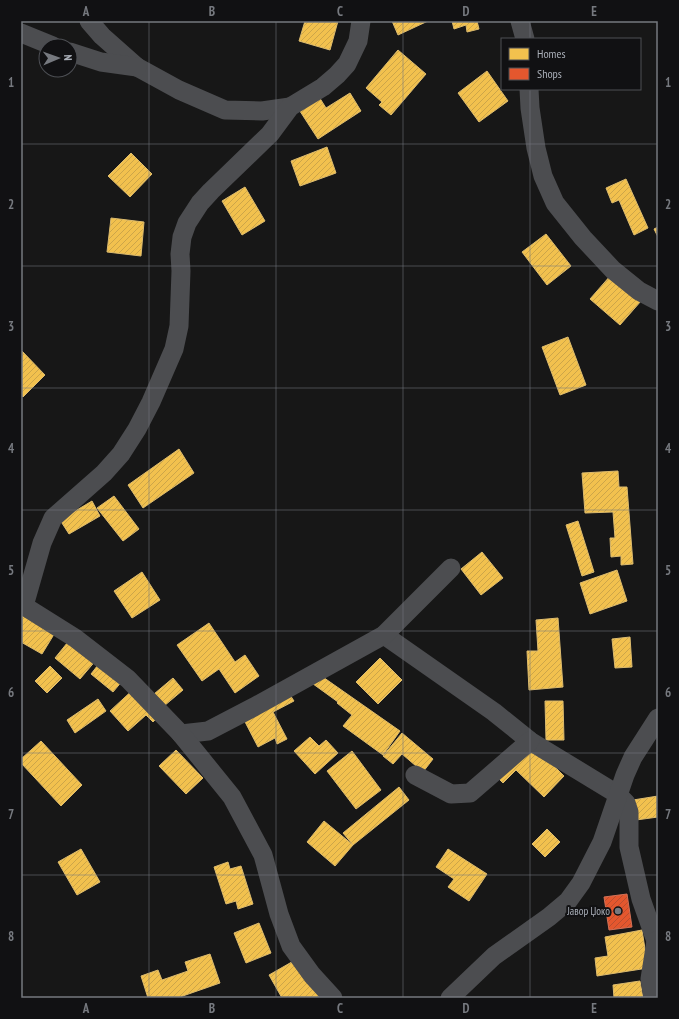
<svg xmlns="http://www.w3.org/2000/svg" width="679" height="1019" viewBox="0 0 679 1019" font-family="'PT Sans Narrow',sans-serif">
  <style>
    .homes { fill: url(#homes-hatch); stroke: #dcbb6e }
    .shops { fill: url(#shops-hatch); stroke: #d27157 }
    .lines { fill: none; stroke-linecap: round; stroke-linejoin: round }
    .minor { stroke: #4c4d50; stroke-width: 19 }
    .grid { fill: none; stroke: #76797f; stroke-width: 1; stroke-opacity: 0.55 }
    .poi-dot { fill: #76797f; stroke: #111113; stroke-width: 1.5 }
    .labels { text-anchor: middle; stroke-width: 4; stroke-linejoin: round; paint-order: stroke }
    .poi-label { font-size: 11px; fill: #a9aeb7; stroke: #111113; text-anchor: end }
    .neatline { fill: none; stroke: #76797f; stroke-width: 1.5 }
    .grid-label { font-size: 13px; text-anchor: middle; font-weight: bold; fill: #76797f }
  </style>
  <defs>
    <pattern id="homes-hatch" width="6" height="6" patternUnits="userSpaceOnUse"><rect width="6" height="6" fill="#f2c14e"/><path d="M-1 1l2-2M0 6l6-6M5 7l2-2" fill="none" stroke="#cca549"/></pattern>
    <pattern id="shops-hatch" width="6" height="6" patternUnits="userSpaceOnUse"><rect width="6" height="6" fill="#e4572e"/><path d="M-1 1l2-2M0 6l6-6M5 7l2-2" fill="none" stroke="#b84e30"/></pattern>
  </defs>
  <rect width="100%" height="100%" fill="#171717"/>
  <g class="homes">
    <path d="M305 21H338L330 50 299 41Z"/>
    <path d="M392 21H428L398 35Z"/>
    <path d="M452 21H477L479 29 467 32 466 25 454 29Z"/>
    <path d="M398 50 426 74 391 115 379 105 382 102 366 88Z"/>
    <path d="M487 71 508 101 479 122 458 93Z"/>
    <path d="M316 92 326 108 350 93 361 111 318 139 296 105Z"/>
    <path d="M327 147 336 173 300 186 291 161Z"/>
    <path d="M131 153 152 174 130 197 108 176Z"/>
    <path d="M626 179 648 228 634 235 619 200 612 203 606 188Z"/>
    <path d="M245 187 265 221 242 235 222 201Z"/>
    <path d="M111 218 144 222 141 256 107 252Z"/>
    <path d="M658 227V237L654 229Z"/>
    <path d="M546 234 571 266 547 285 522 252Z"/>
    <path d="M611 275 641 301 620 325 590 299Z"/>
    <path d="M568 337 586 385 560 395 542 347Z"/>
    <path d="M21 350 45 375 23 397 21 395Z"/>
    <path d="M179 449 194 473 143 508 128 485Z"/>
    <path d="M618 471 619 487H627L633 564 621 565V556L611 557 610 538H615L613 512 585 513 582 473Z"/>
    <path d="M114 496 139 529 123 541 97 508Z"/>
    <path d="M92 501 100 516 69 534 60 520Z"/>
    <path d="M578 521 594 572 582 576 566 525Z"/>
    <path d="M482 552 503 578 481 595 461 569Z"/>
    <path d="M617 570 627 601 590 614 580 583Z"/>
    <path d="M142 572 160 600 132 618 114 591Z"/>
    <path d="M24 612 56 631 42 654 21 642V618Z"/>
    <path d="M558 618 563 687 529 690 527 651H538L536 620Z"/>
    <path d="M209 623 235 662 245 655 259 676 235 693 219 669 202 681 177 645Z"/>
    <path d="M72 637 97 659 80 679 55 658Z"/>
    <path d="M630 637 632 667 615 668 612 639Z"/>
    <path d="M380 658 402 680 378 704 356 682Z"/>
    <path d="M101 661 123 680 113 692 91 674Z"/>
    <path d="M50 666 62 678 47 693 35 681Z"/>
    <path d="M320 675 400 731 383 755 343 726 352 715 337 703 338 702 309 681Z"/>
    <path d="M173 678 183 690 164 706 154 694Z"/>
    <path d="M136 687 160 715 153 722 146 715 128 731 110 711Z"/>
    <path d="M288 692 294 701 273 712 287 739 277 744 275 738 258 747 242 716Z"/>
    <path d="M98 699 106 711 75 733 67 720Z"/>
    <path d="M545 701H563L564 740H546Z"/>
    <path d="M402 733 433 759 423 772 402 754 393 764 383 756Z"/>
    <path d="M310 737 319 746 326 740 338 753 315 774 294 751Z"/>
    <path d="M41 741 82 785 61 806 21 763V759Z"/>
    <path d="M532 744 564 776 544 797 516 770 503 783 499 779Z"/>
    <path d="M176 750 203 778 186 794 159 766Z"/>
    <path d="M352 751 381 790 356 809 327 771Z"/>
    <path d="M399 787 409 800 353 845 343 833Z"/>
    <path d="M658 796V817L636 820 633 800Z"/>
    <path d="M324 821 353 845 335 866 307 842Z"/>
    <path d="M547 829 560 842 545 857 532 844Z"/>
    <path d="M81 849 100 882 77 895 58 862Z"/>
    <path d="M448 849 487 874 469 901 448 887 454 879 436 867Z"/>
    <path d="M228 862 230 869 241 866 253 904 238 909 236 901 226 904 214 867Z"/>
    <path d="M259 923 271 953 246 963 234 933Z"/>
    <path d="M642 930 648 968 597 976 595 958 608 956 605 937Z"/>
    <path d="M210 954 220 983 177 998H148L141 976 158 970 162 980 188 971 185 962Z"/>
    <path d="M297 959 320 998H282L269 975Z"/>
    <path d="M640 981 643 998H614L613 985Z"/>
  </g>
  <path class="shops" d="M627 894 632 927 609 930 604 897Z"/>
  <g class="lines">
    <g class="minor">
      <path d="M89 21 102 36 137 67 179 90 225 110 262 111 290 107"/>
      <path d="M520 21 525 39"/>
      <path d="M21 33 53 46"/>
      <path d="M70 52 101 62 137 67"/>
      <path d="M529 89 530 108 536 148 543 176 555 203 583 238 613 270 639 291 658 301"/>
      <path d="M384 635 494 712 530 741 617 794 626 803 629 812V847L641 899 656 941 658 940"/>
      <path d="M181 734 208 731 254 707 384 635 451 568"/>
      <path d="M415 775 451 794 470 793 530 741"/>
      <path d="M333 998 312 975 291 946 279 914 263 855 232 797 181 734 128 679 75 638 24 606 42 543 53 518 104 473 121 454 137 429 151 402 174 349 179 326 181 271 180 254 182 237 187 223 200 203 211 191 270 134 290 107 323 87 337 75 347 64 358 41 361 21"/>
      <path d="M450 998 494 956 549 917 568 901 581 883 602 842 625 775 633 757 658 718"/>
      <path d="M653 998 650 979 656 941"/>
    </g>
  </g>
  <path class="grid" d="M149 21V998M276 21V998M403 21V998M530 21V39M530 89V998M21 144H658M21 266H658M21 388H658M21 510H658M21 631H658M21 753H658M21 875H658"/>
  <circle class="poi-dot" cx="618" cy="911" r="4"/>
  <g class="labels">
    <g class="poi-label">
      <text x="610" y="915">Јавор Џоко</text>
    </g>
  </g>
  <rect width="679" height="1019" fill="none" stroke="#111113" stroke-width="44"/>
  <rect x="501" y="38" width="140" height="52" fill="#111113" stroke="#4e5055"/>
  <rect x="509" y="48" width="20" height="12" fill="#f2c14e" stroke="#4e5055"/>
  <text x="537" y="58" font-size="12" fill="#a9aeb7">Homes</text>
  <rect x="509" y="68" width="20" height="12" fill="#e4572e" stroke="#4e5055"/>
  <text x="537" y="78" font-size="12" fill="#a9aeb7">Shops</text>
  <g transform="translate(58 58) rotate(88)"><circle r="19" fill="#111113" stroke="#4e5055"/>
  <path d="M0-3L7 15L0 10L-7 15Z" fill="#76797f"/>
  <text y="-6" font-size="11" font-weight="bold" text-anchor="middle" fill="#a9aeb7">N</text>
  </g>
  <rect x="22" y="22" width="635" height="975" class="neatline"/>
  <g class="grid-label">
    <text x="86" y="16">A</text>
    <text x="212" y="16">B</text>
    <text x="340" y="16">C</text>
    <text x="466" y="16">D</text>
    <text x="594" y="16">E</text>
    <text x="11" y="87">1</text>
    <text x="668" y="87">1</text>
    <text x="11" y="209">2</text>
    <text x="668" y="209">2</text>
    <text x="11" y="331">3</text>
    <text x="668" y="331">3</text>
    <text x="11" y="453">4</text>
    <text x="668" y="453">4</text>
    <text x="11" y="575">5</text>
    <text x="668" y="575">5</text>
    <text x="11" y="697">6</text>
    <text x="668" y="697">6</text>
    <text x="11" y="819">7</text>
    <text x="668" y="819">7</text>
    <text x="11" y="941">8</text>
    <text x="668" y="941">8</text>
    <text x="86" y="1013">A</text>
    <text x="212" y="1013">B</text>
    <text x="340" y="1013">C</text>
    <text x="466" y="1013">D</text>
    <text x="594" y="1013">E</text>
  </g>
</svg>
